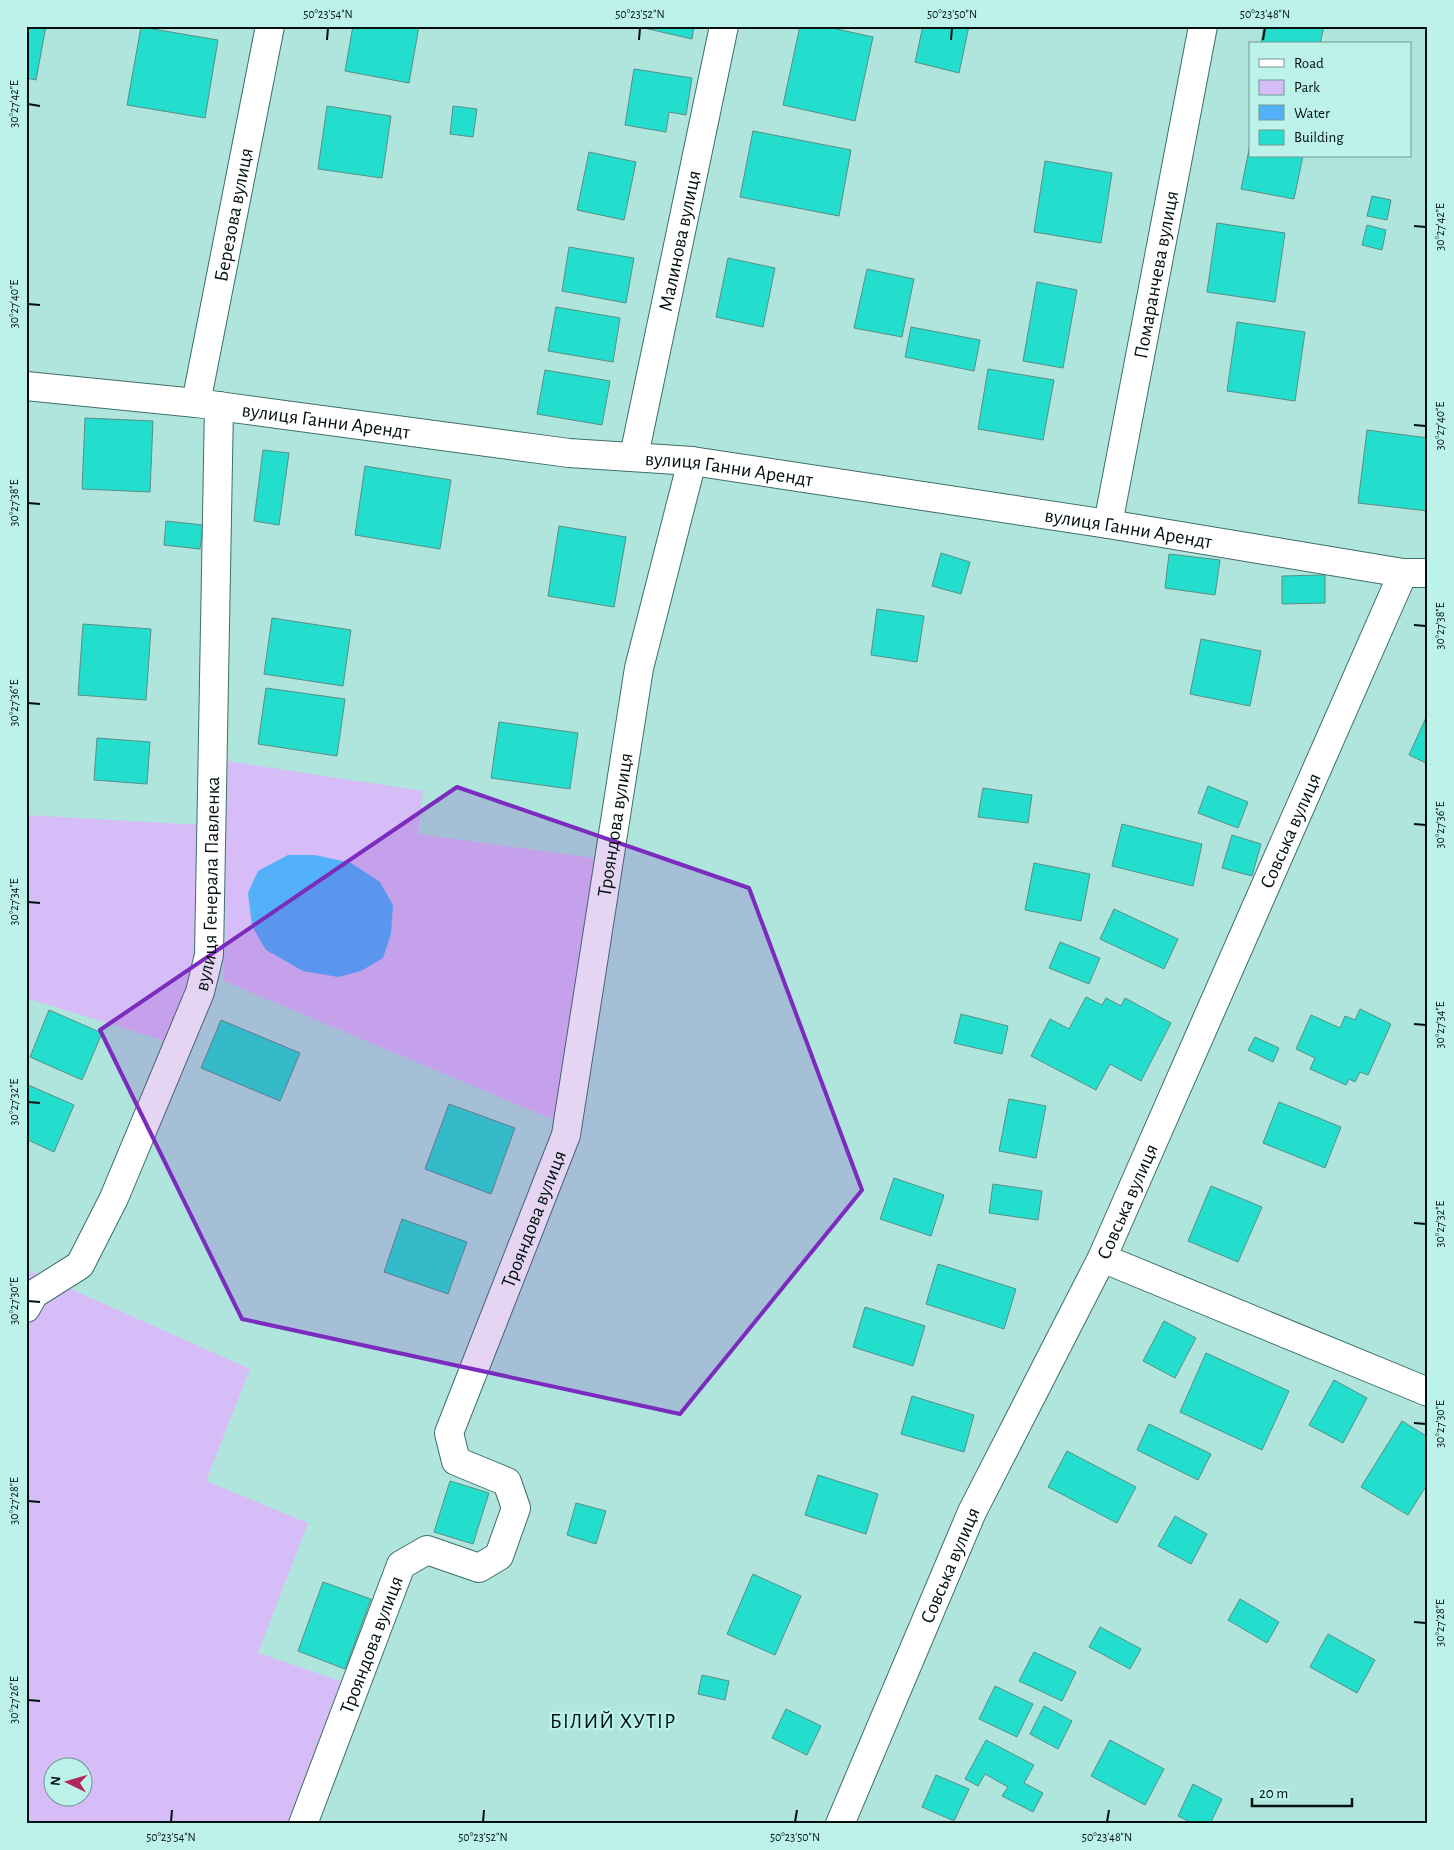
<svg xmlns="http://www.w3.org/2000/svg" width="1454" height="1850" viewBox="0 0 1454 1850" font-family="'Alegreya Sans',sans-serif">
  <style>
    .green { fill: #d7bdf7; fill-rule: evenodd }
    .water { fill: #53b1fa }
    .building { fill: #23decd; stroke: #5a8e87 }
    .lines { fill: none; stroke-linecap: round; stroke-linejoin: round }
    .minor-casing { stroke: #3c6f68; stroke-width: 30 }
    .minor { stroke: #fff; stroke-width: 28 }
    .marked { fill: #7b2cbf; fill-opacity: 0.2; stroke: #7b2cbf; stroke-width: 4; stroke-linejoin: round }
    .ticks { fill: none; stroke: #00100e; stroke-width: 2 }
    .labels { text-anchor: middle; stroke-width: 4.5; stroke-linejoin: round; paint-order: stroke }
    .street-label { font-size: 20px; fill: #00100e; stroke: #bcf2ea }
    .neighbourhood-label { font-size: 21px; letter-spacing: 1px; fill: #00100e; stroke: #bcf2ea }
    .neatline { fill: none; stroke: #00100e; stroke-width: 2 }
    .ticks-label { font-size: 12px; text-anchor: middle; fill: #00100e }
  </style>
  <rect width="100%" height="100%" fill="#afe5dd"/>
  <g class="green">
    <path d="M227 761 423 791 418 834 595 858 556 1121 224 981Z"/>
    <path d="M26 815 200 825 199 948 186 995 165 1041 26 998Z"/>
    <path d="M26 1269 250 1369 206 1481 308 1523 258 1653 343 1682 289 1824H26ZM52 1768H82V1798H52Z"/>
  </g>
  <path class="water" d="M288 855H315L351 863 380 882 393 905 391 934 383 958 361 971 338 977 303 971 266 950 252 926 248 893 258 871Z"/>
  <g class="building">
    <path d="M26 26H46L36 80 26 78Z"/>
    <path d="M353 26H419L409 83 345 71Z"/>
    <path d="M645 26H694L692 39 644 28Z"/>
    <path d="M800 26H823L873 37 855 121 783 105Z"/>
    <path d="M923 26H969L959 73 915 62Z"/>
    <path d="M1264 26H1324L1320 44H1261Z"/>
    <path d="M141 27 218 40 205 118 127 105Z"/>
    <path d="M634 69 692 78 686 115 669 112 666 132 625 125Z"/>
    <path d="M327 106 391 116 382 178 318 169Z"/>
    <path d="M453 106 477 109 473 137 450 134Z"/>
    <path d="M753 131 851 150 839 216 740 197Z"/>
    <path d="M1250 145V156H1303L1294 199 1241 189Z"/>
    <path d="M589 152 636 162 624 220 577 210Z"/>
    <path d="M1045 161 1112 173 1101 243 1034 232Z"/>
    <path d="M1372 196 1391 200 1387 220 1367 216Z"/>
    <path d="M1217 223 1285 233 1275 302 1207 292Z"/>
    <path d="M1367 225 1386 230 1382 250 1362 245Z"/>
    <path d="M569 247 634 258 626 303 562 291Z"/>
    <path d="M728 258 775 268 763 327 716 317Z"/>
    <path d="M867 269 914 279 902 337 854 328Z"/>
    <path d="M1037 282 1077 290 1063 368 1023 361Z"/>
    <path d="M556 307 620 318 613 362 548 351Z"/>
    <path d="M1237 322 1305 332 1295 401 1227 391Z"/>
    <path d="M911 327 980 340 974 371 905 357Z"/>
    <path d="M988 369 1054 380 1043 440 978 429Z"/>
    <path d="M545 370 610 381 602 425 537 414Z"/>
    <path d="M85 418 153 421 150 492 82 489Z"/>
    <path d="M1367 430 1428 438V511L1358 503Z"/>
    <path d="M263 450 289 453 279 525 254 521Z"/>
    <path d="M365 466 451 480 440 549 355 535Z"/>
    <path d="M166 521 203 525 200 549 164 545Z"/>
    <path d="M559 526 626 537 614 607 548 596Z"/>
    <path d="M941 553 970 562 961 594 932 586Z"/>
    <path d="M1169 554 1220 560 1215 595 1165 588Z"/>
    <path d="M1325 575V603L1282 604V576Z"/>
    <path d="M877 609 924 616 917 662 871 655Z"/>
    <path d="M272 618 351 630 343 686 264 674Z"/>
    <path d="M83 624 151 629 146 700 78 695Z"/>
    <path d="M1201 639 1261 651 1250 706 1190 694Z"/>
    <path d="M266 688 345 699 337 756 258 744Z"/>
    <path d="M1428 713V764L1409 755Z"/>
    <path d="M499 722 578 733 570 789 491 778Z"/>
    <path d="M97 738 150 742 147 784 94 780Z"/>
    <path d="M1208 786 1248 802 1238 828 1198 813Z"/>
    <path d="M983 788 1032 795 1028 823 978 817Z"/>
    <path d="M1122 824 1202 844 1193 886 1112 866Z"/>
    <path d="M1232 835 1261 844 1252 876 1222 868Z"/>
    <path d="M1034 863 1090 874 1081 921 1025 910Z"/>
    <path d="M1114 909 1178 939 1164 969 1100 939Z"/>
    <path d="M1060 942 1100 958 1089 984 1049 968Z"/>
    <path d="M1086 997 1102 1005 1106 998 1121 1006 1125 998 1171 1023 1141 1081 1110 1064 1096 1090 1031 1056 1050 1019 1069 1029Z"/>
    <path d="M1360 1009 1391 1024 1368 1075 1360 1072 1355 1082 1349 1079 1346 1085 1310 1069 1315 1058 1296 1049 1311 1015 1340 1028 1345 1016 1355 1020Z"/>
    <path d="M49 1010 102 1033 82 1080 30 1057Z"/>
    <path d="M961 1014 1008 1026 1002 1054 954 1043Z"/>
    <path d="M221 1020 300 1053 280 1101 201 1068Z"/>
    <path d="M1255 1037 1279 1048 1273 1062 1248 1050Z"/>
    <path d="M26 1084 74 1105 54 1152 26 1139Z"/>
    <path d="M1009 1099 1046 1106 1036 1158 999 1151Z"/>
    <path d="M1279 1102 1341 1127 1325 1168 1263 1143Z"/>
    <path d="M449 1104 515 1128 491 1194 425 1169Z"/>
    <path d="M894 1178 944 1195 931 1236 880 1219Z"/>
    <path d="M993 1184 1042 1191 1038 1220 989 1213Z"/>
    <path d="M1211 1186 1262 1207 1238 1262 1188 1241Z"/>
    <path d="M402 1219 467 1242 448 1294 384 1272Z"/>
    <path d="M938 1264 1016 1289 1004 1329 926 1304Z"/>
    <path d="M865 1307 925 1326 913 1366 853 1347Z"/>
    <path d="M1164 1321 1196 1338 1175 1378 1143 1361Z"/>
    <path d="M1206 1353 1289 1391 1262 1450 1180 1412Z"/>
    <path d="M1334 1380 1367 1398 1343 1443 1309 1425Z"/>
    <path d="M912 1396 974 1415 964 1452 901 1434Z"/>
    <path d="M1402 1421 1428 1437V1483L1408 1515 1361 1487Z"/>
    <path d="M1149 1424 1211 1454 1198 1480 1137 1450Z"/>
    <path d="M1067 1451 1136 1487 1117 1523 1048 1487Z"/>
    <path d="M818 1475 878 1494 866 1534 805 1515Z"/>
    <path d="M450 1481 489 1493 473 1544 434 1532Z"/>
    <path d="M576 1503 606 1511 596 1544 567 1535Z"/>
    <path d="M1175 1516 1207 1534 1191 1564 1158 1546Z"/>
    <path d="M753 1574 801 1596 775 1655 727 1634Z"/>
    <path d="M323 1582 371 1599 345 1669 298 1651Z"/>
    <path d="M1240 1599 1279 1622 1267 1643 1228 1620Z"/>
    <path d="M1100 1627 1141 1649 1130 1669 1089 1647Z"/>
    <path d="M1328 1634 1375 1660 1357 1693 1310 1667Z"/>
    <path d="M1034 1652 1076 1672 1062 1701 1019 1681Z"/>
    <path d="M702 1675 729 1681 725 1700 698 1694Z"/>
    <path d="M995 1686 1033 1704 1017 1737 979 1719Z"/>
    <path d="M1044 1706 1072 1721 1058 1749 1030 1734Z"/>
    <path d="M786 1709 821 1726 807 1755 772 1738Z"/>
    <path d="M986 1740 1034 1765 1024 1783 1043 1793 1033 1812 1002 1796 1008 1787 985 1774 978 1786 965 1779Z"/>
    <path d="M1110 1740 1164 1769 1145 1805 1091 1776Z"/>
    <path d="M936 1775 969 1789 954 1821 922 1807Z"/>
    <path d="M1193 1784 1222 1799 1210 1824H1194L1178 1816Z"/>
  </g>
  <g class="lines">
    <g class="minor-casing">
      <g id="minor">
        <path id="s1" d="M26 386 196 403 569 453 692 461 1108 524 1403 573H1428"/>
        <path id="s2" d="M196 403 270 26"/>
        <path id="s3" d="M634 456 724 26"/>
        <path id="s4" d="M1108 524 1203 26"/>
        <path d="M1102 1258 1428 1392"/>
        <path id="s5" d="M26 1308 34 1294 80 1265 114 1198 200 992 209 955 219 406"/>
        <path id="s6" d="M303 1824 401 1565 427 1550 479 1568 499 1556 516 1508 507 1482 456 1461 449 1433 566 1135 639 668 692 461"/>
        <path id="s7" d="M840 1824 972 1512 1102 1258 1403 573"/>
      </g>
    </g>
    <use href="#minor" class="minor"/>
  </g>
  <path class="marked" d="M457 787 749 888 862 1190 680 1414 242 1319 100 1030Z"/>
  <path class="ticks" d="M327 40 328 28M639 40 640 28M951 40 952 28M1263 40 1265 28M28 104 40 106M1414 226 1426 227M28 304 40 305M1414 425 1426 426M28 503 40 504M1414 625 1426 626M28 703 40 704M1414 824 1426 825M28 902 40 903M1414 1024 1426 1025M28 1102 40 1103M1414 1223 1426 1224M28 1301 40 1302M1414 1423 1426 1424M28 1501 40 1502M1414 1622 1426 1623M28 1700 40 1701M171 1822 172 1810M483 1822 484 1810M795 1822 797 1810M1107 1822 1109 1810"/>
  <g class="labels">
    <g class="street-label">
      <text dy="7" stroke="none"><textPath href="#s2" startOffset="192">Березова вулиця</textPath></text>
      <text dy="7" stroke="none"><textPath href="#s3" startOffset="220">Малинова вулиця</textPath></text>
      <text dy="7" stroke="none"><textPath href="#s4" startOffset="254">Помаранчева вулиця</textPath></text>
      <text dy="7" stroke="none"><textPath href="#s1" startOffset="302">вулиця Ганни Арендт</textPath></text>
      <text dy="7" stroke="none"><textPath href="#s1" startOffset="708">вулиця Ганни Арендт</textPath></text>
      <text dy="7" stroke="none"><textPath href="#s1" startOffset="1112">вулиця Ганни Арендт</textPath></text>
      <text dy="7" stroke="none"><textPath href="#s6" startOffset="1182">Трояндова вулиця</textPath></text>
      <text dy="7" stroke="none"><textPath href="#s7" startOffset="1091">Совська вулиця</textPath></text>
      <text dy="7" stroke="none"><textPath href="#s5" startOffset="478">вулиця Генерала Павленка</textPath></text>
      <text dy="7" stroke="none"><textPath href="#s7" startOffset="686">Совська вулиця</textPath></text>
      <text dy="7" stroke="none"><textPath href="#s6" startOffset="778">Трояндова вулиця</textPath></text>
      <text dy="7" stroke="none"><textPath href="#s7" startOffset="281">Совська вулиця</textPath></text>
      <text dy="7" stroke="none"><textPath href="#s6" startOffset="192">Трояндова вулиця</textPath></text>
    </g>
    <g class="neighbourhood-label">
      <text x="613" y="1728">БІЛИЙ ХУТІР</text>
    </g>
  </g>
  <rect width="1454" height="1850" fill="none" stroke="#bcf2ea" stroke-width="55"/>
  <rect x="1249" y="42" width="162" height="115" fill="#bcf2ea" stroke="#719892"/>
  <rect x="1259" y="59" width="25" height="8" fill="#ffffff" stroke="#719892"/>
  <text x="1294" y="68" font-size="15" fill="#00100e">Road</text>
  <rect x="1259" y="80" width="25" height="15" fill="#d7bdf7" stroke="#719892"/>
  <text x="1294" y="92" font-size="15" fill="#00100e">Park</text>
  <rect x="1259" y="105" width="25" height="15" fill="#53b1fa" stroke="#719892"/>
  <text x="1294" y="118" font-size="15" fill="#00100e">Water</text>
  <rect x="1259" y="130" width="25" height="15" fill="#23decd" stroke="#719892"/>
  <text x="1294" y="142" font-size="15" fill="#00100e">Building</text>
  <g transform="translate(68 1782) rotate(275)"><circle r="24" fill="#bcf2ea" stroke="#719892"/>
  <path d="M0-4L9 19L0 12L-9 19Z" fill="#b32559"/>
  <text y="-8" font-size="14" font-weight="bold" text-anchor="middle" fill="#00100e">N</text>
  </g>
  <path d="M1252 1798v8h100v-8" fill="none" stroke="#00100e" stroke-width="2.5"/>
  <text x="1259" y="1798" font-size="15" fill="#00100e" stroke="#bcf2ea" stroke-width="4" paint-order="stroke">20 m</text>
  <rect x="28" y="28" width="1398" height="1794" class="neatline"/>
  <g class="ticks-label">
    <text x="328" y="18">50°23'54"N</text>
    <text x="640" y="18">50°23'52"N</text>
    <text x="952" y="18">50°23'50"N</text>
    <text x="1265" y="18">50°23'48"N</text>
    <text transform="translate(14 104) rotate(-90)" y="4">30°27'42"E</text>
    <text transform="translate(1440 227) rotate(-90)" y="4">30°27'42"E</text>
    <text transform="translate(14 304) rotate(-90)" y="4">30°27'40"E</text>
    <text transform="translate(1440 426) rotate(-90)" y="4">30°27'40"E</text>
    <text transform="translate(14 503) rotate(-90)" y="4">30°27'38"E</text>
    <text transform="translate(1440 626) rotate(-90)" y="4">30°27'38"E</text>
    <text transform="translate(14 703) rotate(-90)" y="4">30°27'36"E</text>
    <text transform="translate(1440 825) rotate(-90)" y="4">30°27'36"E</text>
    <text transform="translate(14 902) rotate(-90)" y="4">30°27'34"E</text>
    <text transform="translate(1440 1025) rotate(-90)" y="4">30°27'34"E</text>
    <text transform="translate(14 1102) rotate(-90)" y="4">30°27'32"E</text>
    <text transform="translate(1440 1224) rotate(-90)" y="4">30°27'32"E</text>
    <text transform="translate(14 1301) rotate(-90)" y="4">30°27'30"E</text>
    <text transform="translate(1440 1424) rotate(-90)" y="4">30°27'30"E</text>
    <text transform="translate(14 1501) rotate(-90)" y="4">30°27'28"E</text>
    <text transform="translate(1440 1623) rotate(-90)" y="4">30°27'28"E</text>
    <text transform="translate(14 1700) rotate(-90)" y="4">30°27'26"E</text>
    <text x="171" y="1841">50°23'54"N</text>
    <text x="483" y="1841">50°23'52"N</text>
    <text x="795" y="1841">50°23'50"N</text>
    <text x="1107" y="1841">50°23'48"N</text>
  </g>
</svg>
